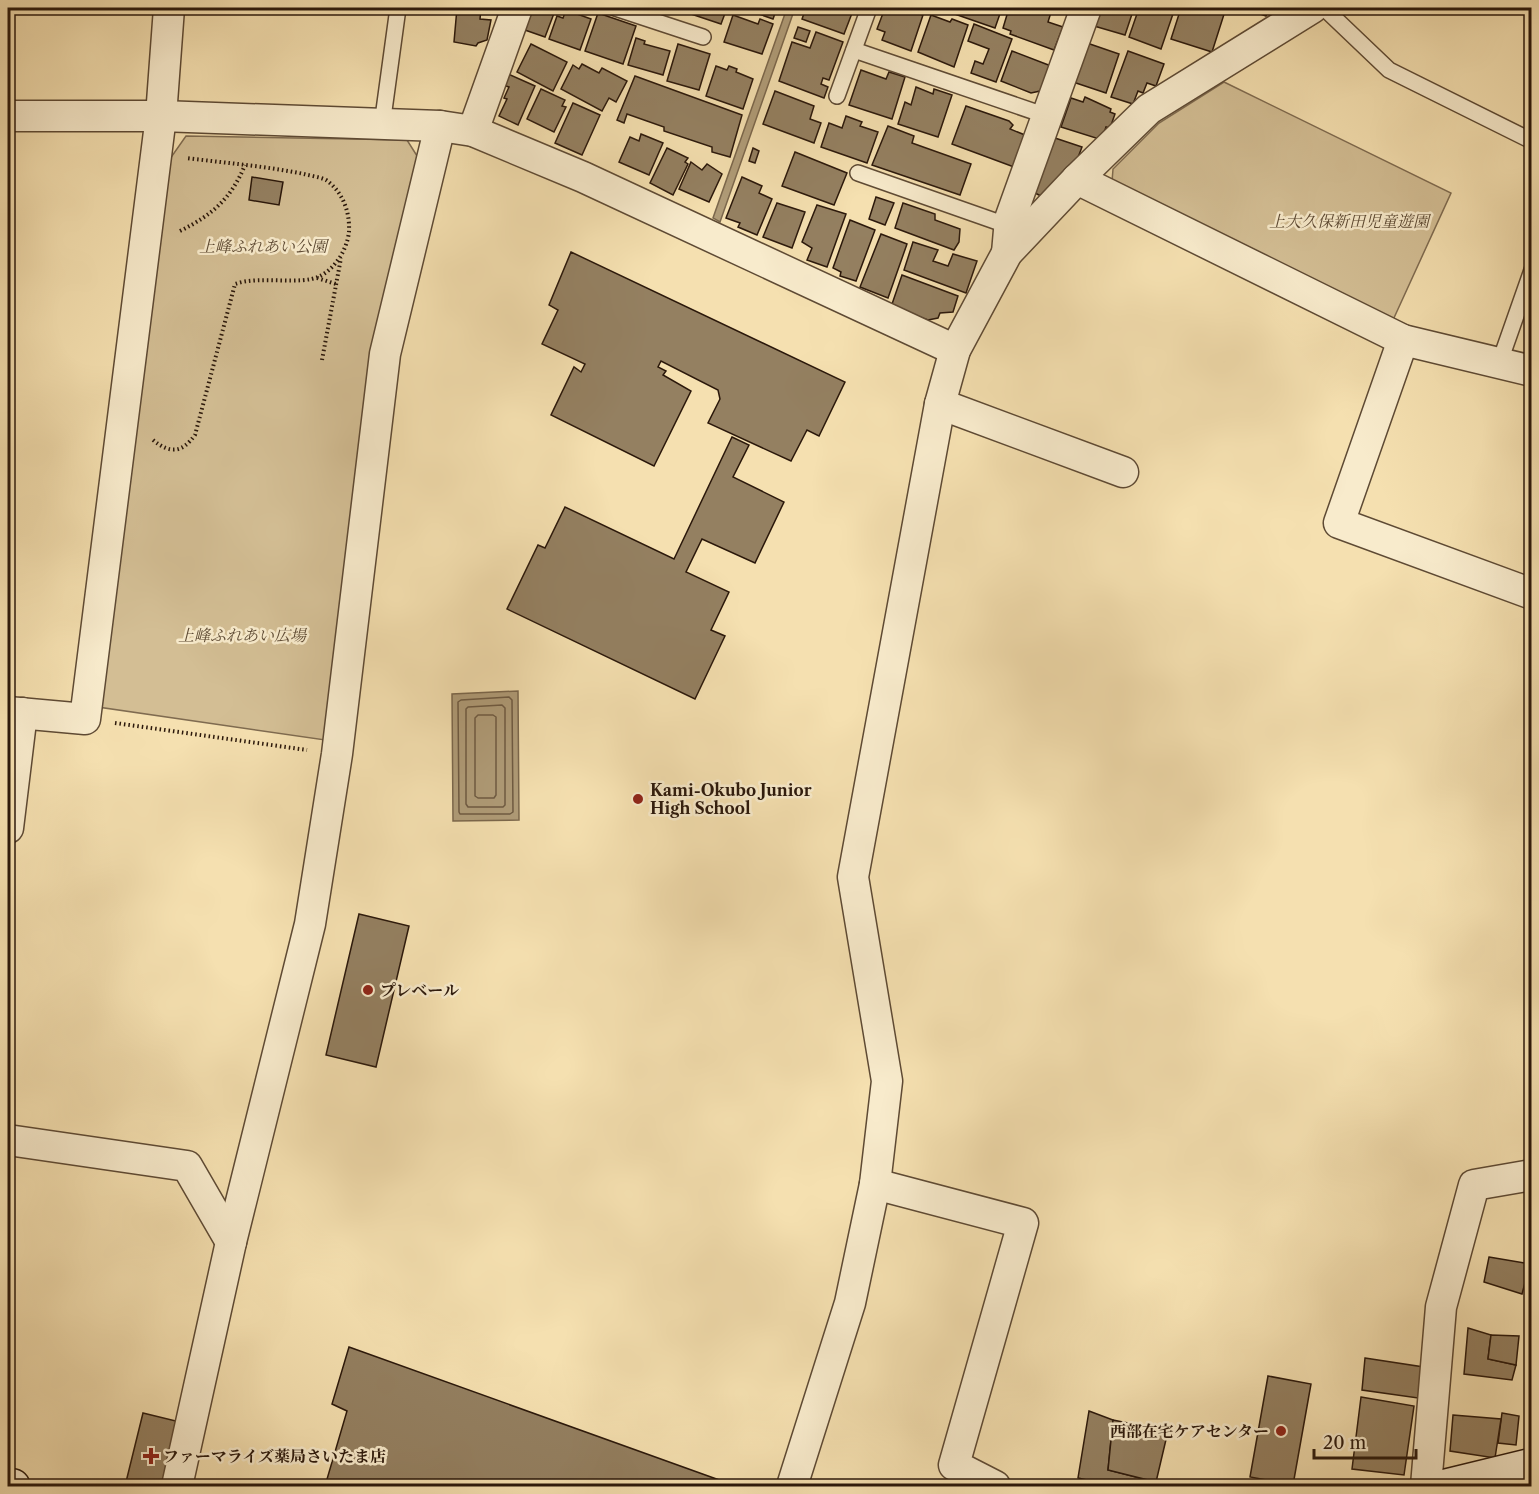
<svg xmlns="http://www.w3.org/2000/svg" width="1539" height="1494" viewBox="0 0 1539 1494" font-family="'Libre Caslon Text','Noto Serif JP',serif">
  <style>
    .green { fill: #d3be94; stroke: #7f6b50; stroke-width: 1.5 }
    .water { fill: #b09c78; stroke: #7b674c; stroke-width: 1.5 }
    .lines { fill: none; stroke-linecap: round; stroke-linejoin: round }
    .shore { stroke: #6e5a42; stroke-width: 1.5 }
    .building { fill: #948061; stroke: #2b180b; stroke-width: 1.5 }
    .service-casing { stroke: #5e4a34; stroke-width: 18 }
    .minor-casing { stroke: #5e4a34; stroke-width: 33 }
    .secondary-casing { stroke: #2b180b; stroke-width: 36 }
    .path { stroke: #2b180b; stroke-width: 4; stroke-dasharray: 1.5 3; stroke-linecap: butt }
    .service { stroke: #f8ebcc; stroke-width: 15 }
    .minor { stroke: #f8ebcc; stroke-width: 30 }
    .secondary { stroke: #f8ebcc; stroke-width: 33 }
    .poi-dot { fill: #8f2418; stroke: #f8ebcc; stroke-width: 2 }
    .labels { text-anchor: middle; stroke-width: 5; stroke-linejoin: round; paint-order: stroke }
    .park-label { font-size: 16px; font-style: italic; fill: #5d4a34; stroke: #f8ebcc }
    .poi-label { font-size: 16px; font-weight: bold; fill: #2b180b; stroke: #f8ebcc; text-anchor: start }
  </style>
  <rect width="100%" height="100%" fill="#f5e0b0"/>
  <filter id="stains"><feTurbulence type="fractalNoise" baseFrequency=".00333" numOctaves="4"/><feColorMatrix values="0 0 0 0 .2 0 0 0 0 .09 0 0 0 0 .02 0 0 0 .5 -.17"/></filter>
  <radialGradient id="worn" r=".72"><stop offset=".6" stop-color="#630" stop-opacity="0"/><stop offset="1" stop-color="#630" stop-opacity=".3"/></radialGradient>
  <g class="green">
    <path d="M1224 82 1451 193 1393 320 1112 182 1113 169 1159 123Z"/>
    <path d="M186 136 407 140 419 159 325 740 98 707 160 173Z"/>
  </g>
  <g class="water">
    <path d="M787 8H795L720 222 713 218Z"/>
    <path d="M518 691 519 820 453 821 452 694Z"/>
  </g>
  <g class="lines">
    <g class="shore">
      <path d="M509 697 512 700 513 812 510 814H460L459 812 458 702 461 700Z"/>
      <path d="M502 705 505 708V805L503 807H468L466 804V709L468 707Z"/>
      <path d="M478 715H493L496 717V795L494 798H478L475 796V718Z"/>
    </g>
  </g>
  <g class="building">
    <path d="M457 8 481 9 480 19 491 20 487 40 478 43 476 46 454 42Z"/>
    <path d="M530 8H556L545 37 522 29Z"/>
    <path d="M665 8H687L685 14Z"/>
    <path d="M693 8H727L721 24 691 14Z"/>
    <path d="M759 8H777L773 19 756 13Z"/>
    <path d="M806 8H854L844 34 802 19Z"/>
    <path d="M885 8H901L923 15 911 51 882 40 885 32 877 29Z"/>
    <path d="M947 8H1002L995 28 946 11Z"/>
    <path d="M1009 8 1052 9 1048 22 1063 27 1054 50 1010 34 1011 31 1003 28Z"/>
    <path d="M1100 8H1134L1125 35 1094 26Z"/>
    <path d="M1139 8H1175L1161 49 1129 37Z"/>
    <path d="M1181 8H1226L1212 52 1171 39Z"/>
    <path d="M1244 8H1280L1279 11H1268L1266 16Z"/>
    <path d="M566 10 591 19 580 50 549 39 557 16 563 18Z"/>
    <path d="M598 13 636 26 623 64 585 51Z"/>
    <path d="M733 15 758 24 760 19 773 24 762 54 724 42Z"/>
    <path d="M931 15 950 22 952 19 968 25 954 67 918 52Z"/>
    <path d="M974 24 1012 39 996 82 971 73 975 61 983 64 989 49 968 41Z"/>
    <path d="M798 27 810 31 806 42 794 38Z"/>
    <path d="M816 32 843 42 829 80 823 78 821 84 828 87 824 98 779 81 792 42 810 48Z"/>
    <path d="M636 38 645 41 644 44 670 51 663 75 628 65Z"/>
    <path d="M1087 43 1119 54 1106 93 1073 82Z"/>
    <path d="M531 44 567 62 553 91 517 72Z"/>
    <path d="M678 44 710 54 699 90 667 81Z"/>
    <path d="M1012 51 1051 66 1040 91 1031 93 1001 81Z"/>
    <path d="M1128 51 1164 64 1156 86 1147 83 1143 93 1138 91 1133 104 1111 97Z"/>
    <path d="M582 64 599 73 602 68 627 81 616 102 609 98 602 111 561 89 573 65 579 69Z"/>
    <path d="M716 66 727 70 729 66 737 69 736 72 753 79 743 109 706 96Z"/>
    <path d="M861 70 886 79 889 72 905 77 892 119 849 105Z"/>
    <path d="M508 74 535 86 518 125 499 116 507 99 504 98 509 87 503 85Z"/>
    <path d="M635 76 742 115 730 157 712 152V147L664 131V127L627 114 624 123 617 120Z"/>
    <path d="M916 87 933 94 934 89 952 95 938 137 898 124 905 102 911 105Z"/>
    <path d="M541 89 565 100 562 106 566 107 554 132 527 119Z"/>
    <path d="M775 91 814 106 810 119 821 123 814 143 763 124Z"/>
    <path d="M1085 97 1111 109 1110 112 1115 114 1110 128 1106 127 1103 136 1099 139 1061 127 1071 98 1083 102Z"/>
    <path d="M573 103 600 115 582 155 555 143Z"/>
    <path d="M966 106 1009 121 1013 125 1010 129 1025 135 1014 167 952 144Z"/>
    <path d="M846 116 862 122 860 126 878 132 867 163 821 147 829 123 842 128Z"/>
    <path d="M888 126 914 136 912 143 971 164 960 195 872 165Z"/>
    <path d="M641 134 663 143 649 175 619 162 630 137 639 141Z"/>
    <path d="M1052 137 1082 147 1077 160 1041 196 1033 192Z"/>
    <path d="M667 148 688 158 685 162 688 164 673 195 650 183Z"/>
    <path d="M753 148 759 151 755 163 749 161Z"/>
    <path d="M795 152 847 173 834 205 782 186Z"/>
    <path d="M691 162 702 170 707 164 722 174 709 202 679 189Z"/>
    <path d="M252 177 283 182 279 205 249 200Z"/>
    <path d="M742 177 762 186 759 193 772 199 757 235 738 227 740 223 726 218Z"/>
    <path d="M876 197 894 203 885 225 869 219Z"/>
    <path d="M777 203 805 212 792 248 763 237Z"/>
    <path d="M903 203 935 214V220L960 229 959 242 954 250 895 228Z"/>
    <path d="M817 205 846 214 827 267 807 260 812 248 802 242Z"/>
    <path d="M850 220 875 230 856 281 840 276 841 272 833 268Z"/>
    <path d="M881 234 907 244 888 298 860 287Z"/>
    <path d="M913 242 938 250 933 261 948 266 953 254 977 261 966 293 904 270Z"/>
    <path d="M571 252 845 382 819 436 807 430 791 461 708 423 720 399 718 390 661 361 658 367 666 371 663 375 691 391 654 466 551 415 574 367 581 372 585 364 542 344 558 310 549 305Z"/>
    <path d="M902 275 958 296 953 312 940 313 938 318 928 320 891 307Z"/>
    <path d="M732 437 749 445 733 477 784 502 755 563 702 539 686 572 729 592 711 630 725 636 695 699 507 609 538 545 545 548 565 507 674 559Z"/>
    <path d="M359 914 409 926 376 1067 326 1055Z"/>
    <path d="M1489 1257 1530 1264 1522 1294 1484 1282Z"/>
    <path d="M1468 1328 1491 1335 1488 1359 1516 1365 1512 1380 1464 1374Z"/>
    <path d="M1491 1335 1519 1336 1516 1365 1488 1359Z"/>
    <path d="M349 1347 736 1486H325L347 1411 332 1404Z"/>
    <path d="M1365 1358 1430 1368 1425 1399 1362 1390Z"/>
    <path d="M1268 1376 1311 1384 1293 1485 1250 1477Z"/>
    <path d="M1532 1386V1421L1525 1420Z"/>
    <path d="M1361 1397 1414 1406 1404 1475 1352 1469Z"/>
    <path d="M1089 1411 1113 1420 1108 1470 1156 1482V1486H1114L1078 1478Z"/>
    <path d="M143 1413 180 1422 165 1486H125Z"/>
    <path d="M1502 1413 1519 1416 1516 1445 1498 1443Z"/>
    <path d="M1453 1415 1501 1419 1495 1458 1450 1451Z"/>
    <path d="M1113 1420 1168 1431 1156 1482 1108 1470Z"/>
  </g>
  <g class="lines">
    <g class="service-casing">
      <g id="service">
        <path d="M615 8 703 37"/>
        <path d="M1324 8 1389 70 1532 141"/>
        <path d="M854 50 1047 116"/>
        <path d="M837 96 869 8"/>
        <path d="M382 125 398 8"/>
        <path d="M858 173 1009 226"/>
        <path d="M1499 364 1532 270"/>
      </g>
    </g>
    <g class="minor-casing">
      <g id="minor">
        <path d="M8 116H161L440 126 473 131 583 177 955 350"/>
        <path d="M473 131 517 8"/>
        <path d="M1077 179 1403 340 1532 371"/>
        <path d="M1007 253 1010 219 1086 8"/>
        <path d="M1403 340 1339 523 1532 594"/>
        <path d="M940 404 1123 472"/>
        <path d="M8 712 85 719 161 116 169 8"/>
        <path d="M8 828 22 713"/>
        <path d="M8 1140 187 1166 231 1242"/>
        <path d="M875 1184 1023 1223 954 1465 995 1486"/>
        <path d="M177 1486 231 1242 310 924 337 754 385 354 440 126"/>
        <path d="M792 1486 850 1303 875 1184 887 1081 853 877 940 404 955 350 1007 253 1077 179 1149 109 1312 8"/>
        <path d="M1426 1486 1441 1307 1474 1185 1532 1175"/>
      </g>
    </g>
    <g class="secondary-casing">
      <g id="secondary">
        <path d="M8 1485 13 1486"/>
        <path d="M1446 1486 1532 1465"/>
      </g>
    </g>
    <g class="path">
      <path d="M180 231C212 215 231 199 245 165"/>
      <path d="M317 278 336 284"/>
      <path d="M322 360 341 258"/>
      <path d="M153 440C170 454 182 453 195 435L235 284C260 275 301 286 320 276 336 268 347 249 349 232 350 212 343 192 326 180 320 177 311 176 304 174 265 166 226 163 186 158"/>
      <path d="M115 723 307 750"/>
    </g>
    <use href="#service" class="service"/>
    <use href="#minor" class="minor"/>
    <use href="#secondary" class="secondary"/>
  </g>
  <g class="poi-dot">
    <circle cx="638" cy="799" r="6"/>
    <circle cx="368" cy="990" r="6"/>
    <circle cx="1281" cy="1431" r="6"/>
    <path d="M148 1447h6v6h6v6h-6v6h-6v-6h-6v-6h6z"/>
  </g>
  <g class="labels">
    <g class="park-label">
      <text x="1349" y="227">上大久保新田児童遊園</text>
      <text x="263" y="252">上峰ふれあい公園</text>
      <text x="242" y="641">上峰ふれあい広場</text>
    </g>
    <g class="poi-label">
      <text x="650" y="796">Kami-Okubo Junior<tspan x="650" dy="18">High School</tspan></text>
      <text x="380" y="996">プレベール</text>
      <text x="1269" y="1437" text-anchor="end">西部在宅ケアセンター</text>
      <text x="163" y="1462">ファーマライズ薬局さいたま店</text>
    </g>
  </g>
  <rect width="1539" height="1494" fill="none" stroke="#f5e0b0" stroke-width="30"/>
  <rect x="9" y="9" width="1521" height="1476" fill="none" stroke="#2b180b" stroke-width="3"/>
  <rect x="15" y="15" width="1509" height="1464" fill="none" stroke="#2b180b" stroke-width="1.5"/>
  <path d="M1314 1449v9h102v-9" fill="none" stroke="#2b180b" stroke-width="3"/>
  <text x="1323" y="1449" font-size="18" fill="#2b180b" stroke="#f8ebcc" stroke-width="4.5" paint-order="stroke">20 m</text>
  <rect width="100%" height="100%" filter="url(#stains)"/>
  <rect width="100%" height="100%" fill="url(#worn)"/>
</svg>
